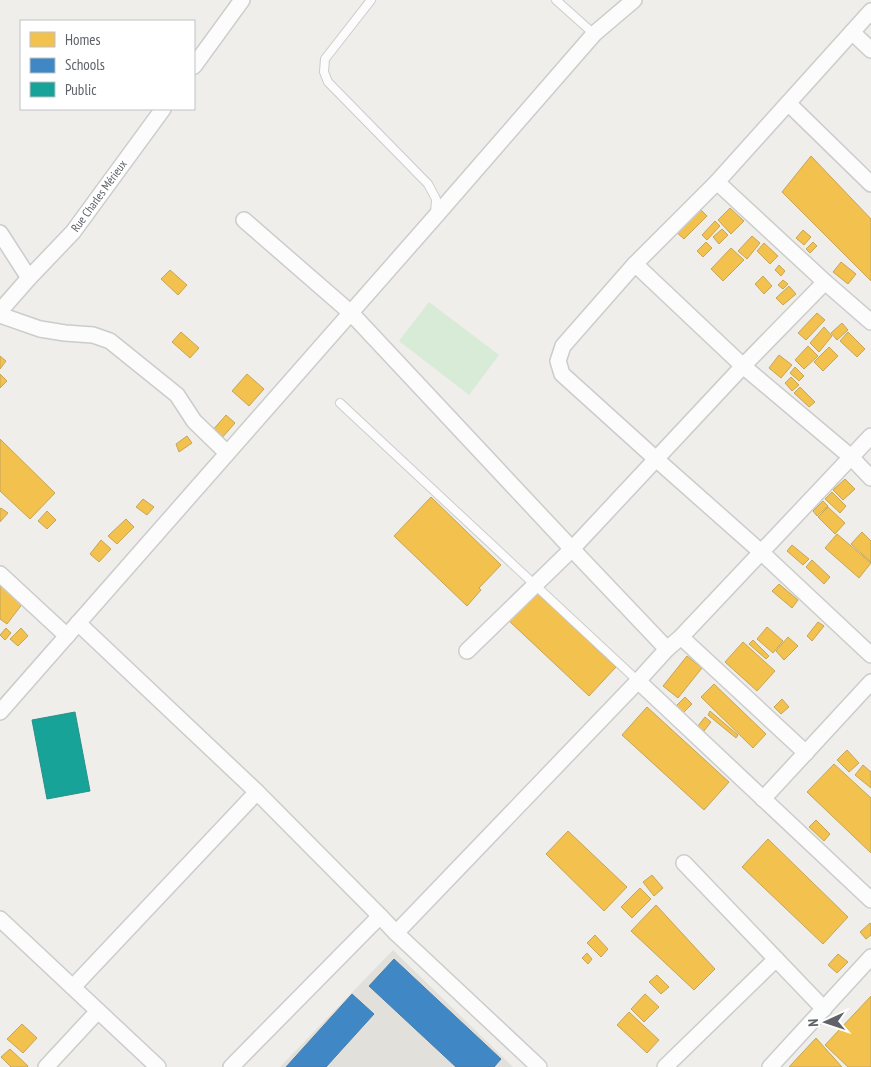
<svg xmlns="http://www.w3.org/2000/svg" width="871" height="1067" viewBox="0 0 871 1067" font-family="'PT Sans Narrow',sans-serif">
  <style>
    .education { fill: #e2e0da }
    .green { fill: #d8ebd6 }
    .homes { fill: #f2c14e; stroke: #c6a556 }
    .schools { fill: #3f88c5; stroke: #497da9 }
    .public { fill: #17a398; stroke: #2d908a }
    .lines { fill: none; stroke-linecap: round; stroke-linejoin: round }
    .service-casing { stroke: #cbcccc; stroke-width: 10 }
    .minor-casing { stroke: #cbcccc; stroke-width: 18 }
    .service { stroke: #fdfcfc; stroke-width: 8 }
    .minor { stroke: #fdfcfc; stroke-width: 15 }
    .labels { text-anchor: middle; stroke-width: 5; stroke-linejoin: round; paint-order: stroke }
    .street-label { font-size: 12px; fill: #5f6368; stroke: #fff }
  </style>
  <rect width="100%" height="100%" fill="#efeeea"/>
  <path class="education" d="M393 950 513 1067H280Z"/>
  <path class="green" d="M429 302 499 355 469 395 399 341Z"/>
  <g class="homes">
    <path d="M811 156 871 219V281L782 192Z"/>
    <path d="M698 207 707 216 684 239 675 231Z"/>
    <path d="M730 208 744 221 731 234 718 220Z"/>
    <path d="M715 221 720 226 707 240 702 235Z"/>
    <path d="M722 229 728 235 719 244 713 237Z"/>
    <path d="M803 230 811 237 804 245 796 238Z"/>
    <path d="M752 236 760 243 747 259 738 251Z"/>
    <path d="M706 242 712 248 703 257 697 251Z"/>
    <path d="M813 242 817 246 810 253 806 249Z"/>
    <path d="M764 243 778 256 770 264 757 251Z"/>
    <path d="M731 248 744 260 723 281 711 269Z"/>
    <path d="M841 262 856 274 848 284 833 272Z"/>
    <path d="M779 265 785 271 781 276 775 270Z"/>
    <path d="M170 270 187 285 178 295 161 279Z"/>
    <path d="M763 276 772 286 764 294 755 284Z"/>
    <path d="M783 280 788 284 783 289 778 285Z"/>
    <path d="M789 286 796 294 783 305 776 298Z"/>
    <path d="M817 313 825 320 806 340 798 333Z"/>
    <path d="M842 323 848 330 837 340 831 333Z"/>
    <path d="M824 327 832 336 819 352 810 343Z"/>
    <path d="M181 332 199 348 190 358 172 342Z"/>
    <path d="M848 332 865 349 857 357 840 341Z"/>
    <path d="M808 346 818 356 804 369 795 360Z"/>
    <path d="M829 347 838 356 823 371 814 362Z"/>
    <path d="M779 355 792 365 781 378 769 368Z"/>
    <path d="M0 356 6 361 0 369Z"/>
    <path d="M795 367 804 376 799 381 790 373Z"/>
    <path d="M0 374 7 381 0 388Z"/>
    <path d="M247 374 264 389 249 406 232 391Z"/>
    <path d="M791 377 799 385 792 391 785 383Z"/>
    <path d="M800 387 815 402 809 407 794 393Z"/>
    <path d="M226 415 235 423 220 440 211 432Z"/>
    <path d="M187 436 192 443 179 452 176 444Z"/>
    <path d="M0 439 55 493 30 519 0 491Z"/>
    <path d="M845 479 855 489 843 500 833 490Z"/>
    <path d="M832 492 846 506 840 513 825 499Z"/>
    <path d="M431 497 501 565 479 588 481 590 467 606 394 536Z"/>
    <path d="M143 499 154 507 147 515 136 507Z"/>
    <path d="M823 501 828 506 817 516 813 511Z"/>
    <path d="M828 507 845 523 835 534 818 517Z"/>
    <path d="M1 508 8 513 0 522V509Z"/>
    <path d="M47 511 56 520 47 529 38 521Z"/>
    <path d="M126 519 134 527 117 544 108 536Z"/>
    <path d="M862 532 871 541V562L851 544Z"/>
    <path d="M837 534 871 563 859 578 825 548Z"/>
    <path d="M101 540 111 549 99 562 90 554Z"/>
    <path d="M792 545 809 559 803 565 787 551Z"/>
    <path d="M812 560 830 577 824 584 806 567Z"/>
    <path d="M779 584 798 600 792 608 772 591Z"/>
    <path d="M0 585 23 603 7 624 0 619Z"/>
    <path d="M534 590 616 667 589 696 507 619Z"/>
    <path d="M818 622 824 626 812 641 807 636Z"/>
    <path d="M767 627 783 641 773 653 757 639Z"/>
    <path d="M6 628 11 633 5 640 0 635Z"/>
    <path d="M21 628 28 636 18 646 10 639Z"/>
    <path d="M788 637 798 646 784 660 776 651Z"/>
    <path d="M753 640 769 656 766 659 749 644Z"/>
    <path d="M743 642 775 671 757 691 725 662Z"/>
    <path d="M687 656 702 668 678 698 663 686Z"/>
    <path d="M714 684 766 734 753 748 701 697Z"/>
    <path d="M685 697 692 704 683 713 676 706Z"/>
    <path d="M782 699 789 707 781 714 774 707Z"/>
    <path d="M647 707 729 782 704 810 622 735Z"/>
    <path d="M710 711 738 735 736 738 708 715Z"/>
    <path d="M705 717 711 722 704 731 698 726Z"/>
    <path d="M847 750 859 763 849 772 837 760Z"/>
    <path d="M834 764 871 798V853L807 792Z"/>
    <path d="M863 765 871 772V788L855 775Z"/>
    <path d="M816 820 830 834 824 841 809 827Z"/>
    <path d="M568 831 627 887 604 911 546 854Z"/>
    <path d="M768 839 848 917 823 944 742 867Z"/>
    <path d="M652 875 663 888 654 896 643 882Z"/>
    <path d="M640 888 651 899 632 918 621 907Z"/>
    <path d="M656 905 715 969 694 990 631 931Z"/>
    <path d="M870 923 871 925V935L866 939 860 932Z"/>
    <path d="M595 935 608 949 601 957 587 943Z"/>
    <path d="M587 953 592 959 588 964 582 958Z"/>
    <path d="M838 954 848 962 837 973 828 965Z"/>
    <path d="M657 975 669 987 661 994 649 982Z"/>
    <path d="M645 994 659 1007 644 1022 631 1009Z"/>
    <path d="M871 996V1067H848L825 1045Z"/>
    <path d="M629 1012 659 1040 647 1053 617 1025Z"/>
    <path d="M22 1024 37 1038 23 1053 7 1039Z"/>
    <path d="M816 1038 842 1067H789Z"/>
    <path d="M10 1049 28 1066 27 1067H11L1 1057Z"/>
  </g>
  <g class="schools">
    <path d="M394 959 501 1059 494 1067H456L369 986Z"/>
    <path d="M352 994 374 1014 326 1067H286Z"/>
  </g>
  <path class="public" d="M75 712 90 791 47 799 32 720Z"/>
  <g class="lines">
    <g class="service-casing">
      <g id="service">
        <path d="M371 0 325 59 324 72 328 82 428 184 436 199 435 214"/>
        <path d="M556 0 594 34"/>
        <path d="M340 403 638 681"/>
      </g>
    </g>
    <g class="minor-casing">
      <g id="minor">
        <path d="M871 11 717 182 635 264 563 346 558 361 562 374 656 459 761 552 871 655"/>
        <path d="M852 32 871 50"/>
        <path d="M194 66 242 0"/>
        <path d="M788 103 871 184"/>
        <path d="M717 182 825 282 871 322"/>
        <path d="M244 220 351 313 572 549 667 649"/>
        <path d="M0 233 29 278"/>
        <path d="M635 264 743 366 851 457 871 478"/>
        <path d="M0 311 29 278 73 232 163 109"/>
        <path d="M0 315 40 329 65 333 93 335 110 341 177 395 194 421 227 453"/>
        <path d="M0 574 67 636"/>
        <path d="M78 623 257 792"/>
        <path d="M681 637 806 753"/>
        <path d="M467 651 572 549 743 366 825 282"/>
        <path d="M638 681 871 900"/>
        <path d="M0 712 434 218 594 34 634 0"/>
        <path d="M763 799 871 682"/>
        <path d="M684 863 824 1009"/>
        <path d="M0 919 158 1067"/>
        <path d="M396 933 638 681 667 649 681 637 871 436"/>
        <path d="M73 987 257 792 380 916"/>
        <path d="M46 1067 98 1011"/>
        <path d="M231 1067 380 916 396 933 539 1067"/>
        <path d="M665 1067 776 959"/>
        <path d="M770 1067 871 957"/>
      </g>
    </g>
    <use href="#service" class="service"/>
    <use href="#minor" class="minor"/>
  </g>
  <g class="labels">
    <g class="street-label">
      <text transform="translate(99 196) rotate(-54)" y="4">Rue Charles Mérieux</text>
    </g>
  </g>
  <rect x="20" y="20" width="175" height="90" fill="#ffffff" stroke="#bfc1c3"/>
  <rect x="30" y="32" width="25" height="15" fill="#f2c14e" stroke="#bfc1c3"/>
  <text x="65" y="45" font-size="15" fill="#5f6368">Homes</text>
  <rect x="30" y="58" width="25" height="15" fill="#3f88c5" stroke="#bfc1c3"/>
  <text x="65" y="70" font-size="15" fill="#5f6368">Schools</text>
  <rect x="30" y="82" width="25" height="15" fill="#17a398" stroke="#bfc1c3"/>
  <text x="65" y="95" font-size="15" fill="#5f6368">Public</text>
  <g transform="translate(826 1022) rotate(267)" stroke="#ffffff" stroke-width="4" paint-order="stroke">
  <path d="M0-4L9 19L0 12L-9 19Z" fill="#5f6368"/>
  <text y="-8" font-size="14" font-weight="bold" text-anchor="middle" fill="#5f6368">N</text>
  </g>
</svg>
